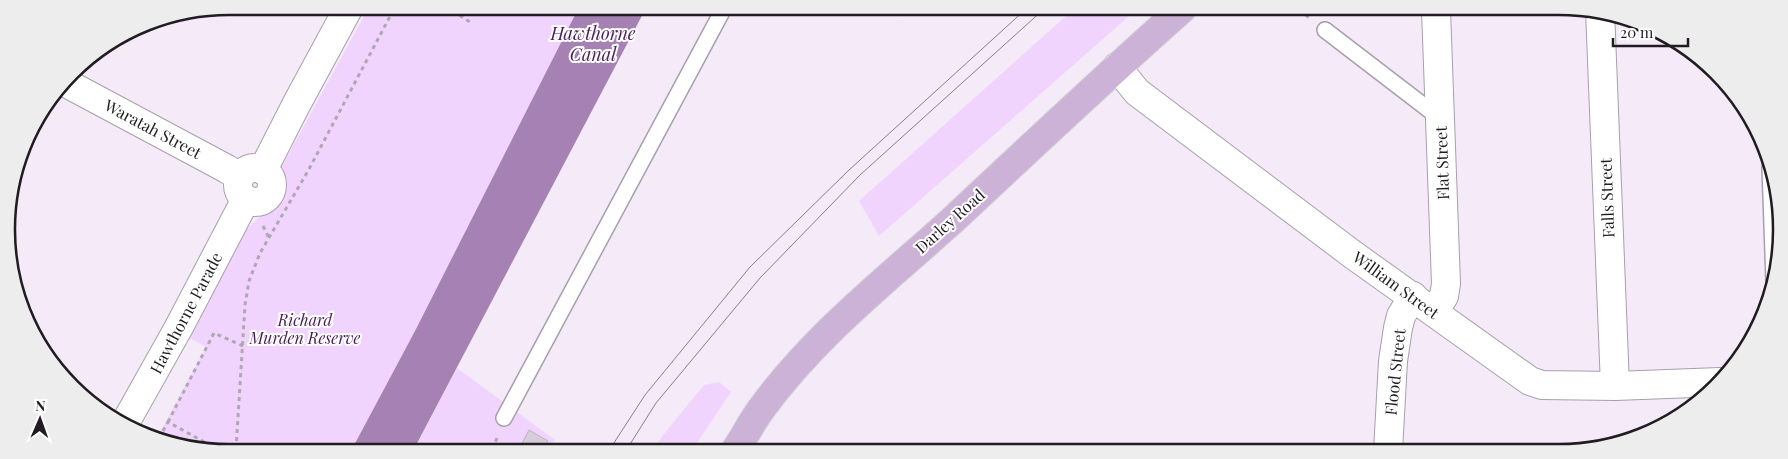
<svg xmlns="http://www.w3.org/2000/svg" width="1788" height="459" viewBox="0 0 1788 459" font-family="'Playfair Display',serif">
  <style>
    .green { fill: #f0d4fd }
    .water { fill: #a582b3 }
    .building { fill: #d6cdda; stroke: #bdb4c1 }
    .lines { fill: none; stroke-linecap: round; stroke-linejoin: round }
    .service-casing { stroke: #a89fac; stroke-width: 18 }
    .minor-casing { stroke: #a89fac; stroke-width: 30 }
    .primary-casing { stroke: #d2d2d3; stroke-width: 30 }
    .path { stroke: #afa7b2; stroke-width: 3; stroke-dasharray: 4 4; stroke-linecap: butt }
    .service { stroke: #fff; stroke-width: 15 }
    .minor { stroke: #fff; stroke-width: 28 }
    .primary { stroke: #cbb2d6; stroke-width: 28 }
    .tram { stroke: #88818a; stroke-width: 1 }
    .labels { text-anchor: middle; stroke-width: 4; stroke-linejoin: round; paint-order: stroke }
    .street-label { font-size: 16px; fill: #201c21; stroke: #fff }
    .park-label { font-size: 16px; font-style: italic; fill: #471b57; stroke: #fff }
    .water-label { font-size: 18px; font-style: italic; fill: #4d205d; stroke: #fff }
    .rim { fill: none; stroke: #201c21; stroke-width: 2.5 }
  </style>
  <rect width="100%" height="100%" fill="#f4eaf8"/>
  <g class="green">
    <path d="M369 7H579L415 331 352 449H186L157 438 206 347 188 337 247 229 271 206 275 179Z"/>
    <path d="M1074 9H1137L879 236 859 201Z"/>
    <path d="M457 368 555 440 551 449H414Z"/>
    <path d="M719 382 731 392 693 449H653L664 434 704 385Z"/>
  </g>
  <path class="water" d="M579 7 646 8 414 449H352L415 331Z"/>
  <g class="building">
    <path d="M885 8H905L900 16Z"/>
    <path d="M529 430 548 441 543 449H519Z"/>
  </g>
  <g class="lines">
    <g class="service-casing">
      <g id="service">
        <path d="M1325 30 1441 119"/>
        <path d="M1770 168 1774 282"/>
        <path d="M504 418 724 8"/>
      </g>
    </g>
    <g class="minor-casing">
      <g id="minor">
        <path d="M1600 10 1615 386"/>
        <path d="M1117 67 1137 92 1352 254 1530 381 1542 385 1615 386 1720 382"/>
        <path d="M66 83 227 169 240 177"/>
        <circle cx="255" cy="185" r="17"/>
        <path d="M263 170 296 105 349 7"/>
        <path d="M1434 312 1444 296 1446 284 1436 10"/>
        <path d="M124 425 179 327 246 199"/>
        <path d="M1388 451 1393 361 1398 328 1401 316 1413 296"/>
      </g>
    </g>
    <g class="primary-casing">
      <path id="primary" d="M736 449C745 436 752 421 762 408 816 334 889 278 956 217 1031 147 1105 77 1182 9"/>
    </g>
    <g class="path">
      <path d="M446 7 470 22 469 24"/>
      <path d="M1299 10 1311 19"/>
      <path d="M263 226 269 238"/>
      <path d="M168 422 214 333 243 346"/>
      <path d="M159 438 168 422 217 449"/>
      <path d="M236 449 245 305 249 281 260 253 308 171 395 7"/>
      <path d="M492 449 498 436"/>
    </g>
    <use href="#service" class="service"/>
    <use href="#minor" class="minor"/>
    <use href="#primary" class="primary"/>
    <g class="tram">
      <path d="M610 449 645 395 750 267 849 170 1026 9"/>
      <path d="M627 449 656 403 760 278 860 175 1044 9"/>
    </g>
  </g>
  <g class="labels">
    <g class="street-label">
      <text transform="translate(153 129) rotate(28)" y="6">Waratah Street</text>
      <text transform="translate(1442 163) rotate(-92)" y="6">Flat Street</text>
      <text transform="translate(1607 198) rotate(-92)" y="6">Falls Street</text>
      <text transform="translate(950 221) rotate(-42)" y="6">Darley Road</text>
      <text transform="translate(1396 285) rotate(36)" y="6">William Street</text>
      <text transform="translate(186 313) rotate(-62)" y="6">Hawthorne Parade</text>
      <text transform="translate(1395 372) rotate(-84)" y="6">Flood Street</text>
    </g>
    <g class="park-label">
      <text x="305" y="326">Richard<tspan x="305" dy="18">Murden Reserve</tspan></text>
    </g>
    <g class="water-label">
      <text x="593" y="40">Hawthorne<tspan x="593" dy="21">Canal</tspan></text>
    </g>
  </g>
  <path d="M0 0H1788V459H0ZM229 15H1559A214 214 0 0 1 1773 229V230A214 214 0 0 1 1559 444H229A214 214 0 0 1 15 230V229A214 214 0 0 1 229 15Z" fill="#ededed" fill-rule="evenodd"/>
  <path class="rim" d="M229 15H1559A214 214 0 0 1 1773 229V230A214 214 0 0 1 1559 444H229A214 214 0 0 1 15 230V229A214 214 0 0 1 229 15Z"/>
  <g transform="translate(40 419) rotate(2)" stroke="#ffffff" stroke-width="4" paint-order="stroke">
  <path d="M0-4L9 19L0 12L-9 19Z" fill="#201c21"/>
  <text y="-8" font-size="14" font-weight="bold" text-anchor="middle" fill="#201c21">N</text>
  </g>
  <path d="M1613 38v8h75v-8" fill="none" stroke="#201c21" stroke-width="2.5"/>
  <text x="1620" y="38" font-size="15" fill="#201c21" stroke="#ffffff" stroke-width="4" paint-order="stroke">20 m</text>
</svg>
